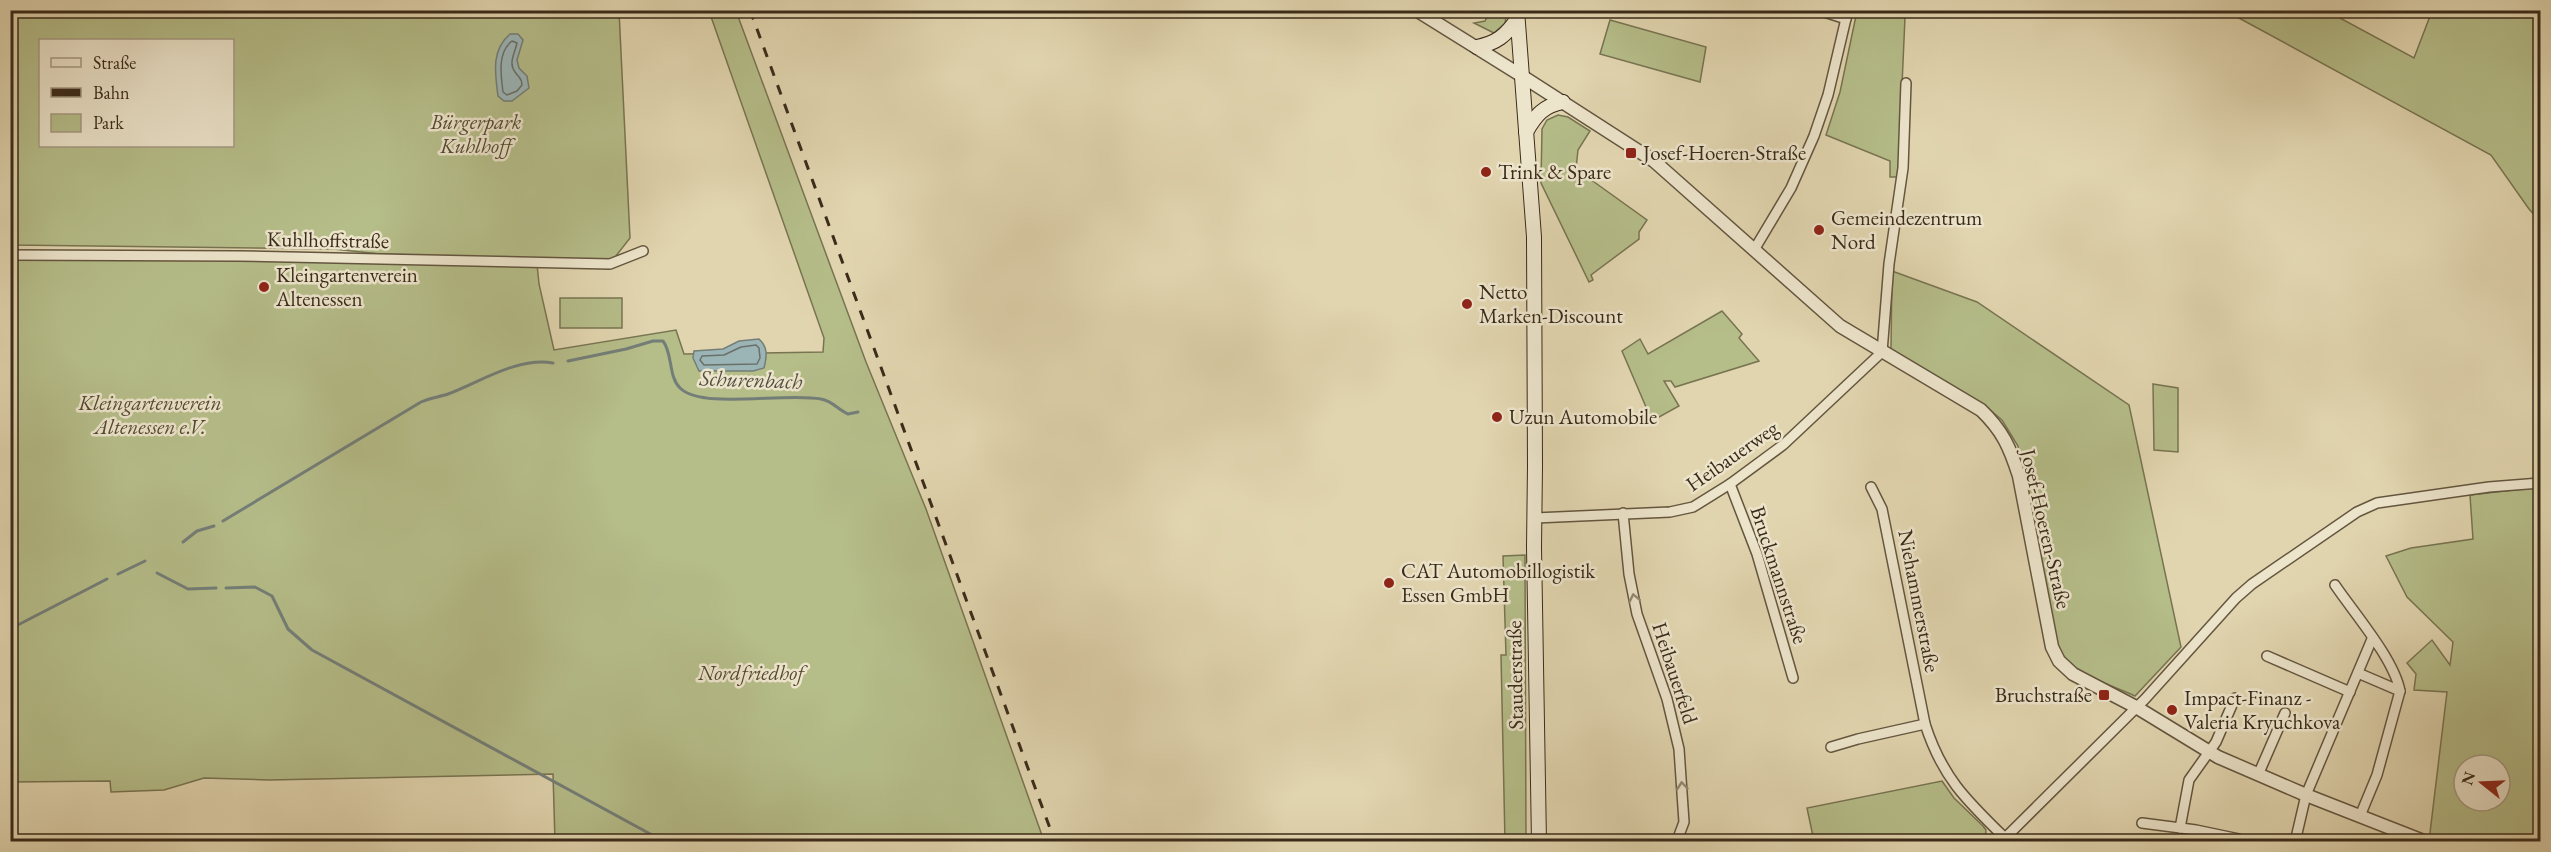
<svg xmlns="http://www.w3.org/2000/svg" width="2551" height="852" viewBox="0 0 2551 852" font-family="'EB Garamond',serif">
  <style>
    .green { fill: #b5bd89; stroke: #787452; stroke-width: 1.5; fill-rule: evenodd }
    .water { fill: #9bb5b7; stroke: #747e78; stroke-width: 1.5 }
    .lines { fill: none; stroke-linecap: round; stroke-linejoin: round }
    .shore { stroke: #6a7068; stroke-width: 1.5 }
    .stream { stroke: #747e78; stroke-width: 3 }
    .minor-casing { stroke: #64563f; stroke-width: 12 }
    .tertiary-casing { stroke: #64563f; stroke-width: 15 }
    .secondary-casing { stroke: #3a2b1a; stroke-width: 16 }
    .minor { stroke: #ece4cb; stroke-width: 9 }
    .tertiary { stroke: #ece4cb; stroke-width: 12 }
    .secondary { stroke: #ece4cb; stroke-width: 14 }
    .rail { stroke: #3a2b1a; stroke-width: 3; stroke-dasharray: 10 10; stroke-linecap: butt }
    .oneway { stroke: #938872 }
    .poi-dot { fill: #8f2418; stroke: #ece4cb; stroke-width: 2 }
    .labels { text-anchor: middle; stroke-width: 5; stroke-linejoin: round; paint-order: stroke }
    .park-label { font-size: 21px; font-style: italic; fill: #534830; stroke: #ece4cb }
    .poi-label { font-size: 21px; fill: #3a2b1a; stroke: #ece4cb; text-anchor: start }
    .street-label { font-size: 21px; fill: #3a2b1a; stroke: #ece4cb }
    .water-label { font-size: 22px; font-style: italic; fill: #524e41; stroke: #ece4cb }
  </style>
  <rect width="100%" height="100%" fill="#e1d5af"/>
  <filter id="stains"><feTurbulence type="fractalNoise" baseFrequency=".00333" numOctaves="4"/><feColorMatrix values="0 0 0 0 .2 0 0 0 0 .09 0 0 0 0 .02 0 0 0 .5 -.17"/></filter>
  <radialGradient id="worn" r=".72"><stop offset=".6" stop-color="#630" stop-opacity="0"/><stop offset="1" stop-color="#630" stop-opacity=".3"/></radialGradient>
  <g class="green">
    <path d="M11 11H619L630 238 612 261 380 254 333 249 11 245ZM40 40H232V146H40Z"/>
    <path d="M709 11H736L866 362 926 509 1044 841H555L553 774 269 780 204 778 164 790 111 792 110 781 11 782 10 258 537 264 539 284 554 350 676 330 684 354 823 352 824 338Z"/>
    <path d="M1490 11H1507L1505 23 1494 33 1474 23 1485 21Z"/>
    <path d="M1857 11H1892V15L1905 17 1898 177H1890V161L1826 135 1840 92Z"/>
    <path d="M2226 11H2327L2414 58 2432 11H2540V221L2529 209 2491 155Z"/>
    <path d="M1610 20 1706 47 1700 82 1600 54Z"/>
    <path d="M1558 115 1568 117 1590 131 1578 150 1576 169 1647 220 1639 232V239L1591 275 1593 280 1589 282 1541 183 1542 129 1547 120Z"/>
    <path d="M1892 271 1977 302 2129 405 2181 647 2135 696C2107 683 2072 675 2058 647L2018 446 2002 420 1984 405 1891 349Z"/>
    <rect x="560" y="298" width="62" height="30"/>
    <path d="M1722 311 1742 334 1739 338 1759 361 1675 387 1671 381H1664L1679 406 1652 421 1622 351 1640 339 1648 354Z"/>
    <path d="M2153 384 2178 388V452L2154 450Z"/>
    <path d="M2540 487V841H2429L2447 692 2414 690 2416 674 2407 663 2432 640 2450 665 2453 642 2407 597 2386 556 2411 548 2473 539 2470 495ZM2464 765H2500V801H2464Z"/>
    <path d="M1525 555 1526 841H1505L1501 655H1506L1503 556Z"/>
    <path d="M1942 781 1954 798 1983 826 1986 830 1985 841H1814L1807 808Z"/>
  </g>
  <g class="water">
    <path d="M510 34H518L523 40 517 60 519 68 527 76 529 88 512 101H504L498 96C495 73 491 50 510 34Z"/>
    <path d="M759 339C768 347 767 356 764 368L753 371H699L693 358 694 351 723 349 739 341Z"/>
  </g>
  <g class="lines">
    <g class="shore">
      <path d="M512 41 517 43C515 53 508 63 515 72 519 78 522 78 522 85L517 91 507 95 503 92C501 75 497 53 512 41Z"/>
      <path d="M756 345 759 348 760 358 757 364 704 365 700 360 702 356 724 355 741 347Z"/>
    </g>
    <g class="stream">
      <path d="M568 361 626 349 653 341H663C673 354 668 376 680 388 702 410 786 392 821 399 833 401 838 410 848 414L858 412"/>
      <path d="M223 521 421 402C430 398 439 397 448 394 480 382 517 357 553 363"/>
      <path d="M183 542 197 531 214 526"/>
      <path d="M157 573 188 589 216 588"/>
      <path d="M118 574 145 561"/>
      <path d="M226 588 255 587 272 596 288 629 312 650 665 842"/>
      <path d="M10 629 107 579"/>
    </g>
    <g class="minor-casing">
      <g id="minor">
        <path d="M1818 10 1846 19"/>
        <path d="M1754 250 1791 188 1814 136 1828 95 1848 10"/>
        <path d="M10 255 239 256 610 264 643 251"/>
        <path d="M1730 484 1757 554 1793 678"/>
        <path d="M1871 487 1882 509 1925 724C1942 777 1966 800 2005 838"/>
        <path d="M1623 513 1629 574 1637 614 1667 699 1679 749 1684 822 1678 838 1674 842"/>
        <path d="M1535 518 1670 512 1693 507 1730 484 1783 445 1882 352 1889 264 1903 168 1906 83"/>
        <path d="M2335 585C2354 613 2394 659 2400 691L2377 775 2360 816"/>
        <path d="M2267 656 2350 692"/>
        <path d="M2358 673 2400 691"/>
        <path d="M1831 747 1858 739 1925 724"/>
        <path d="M2258 775 2285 713"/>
        <path d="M2142 823 2196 830 2239 839"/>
        <path d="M2180 828 2189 780 2216 742 2235 698"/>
        <path d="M2001 842 2145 699 2236 598 2252 584 2357 512 2377 503 2489 487 2540 483"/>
        <path d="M2295 842 2306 795 2372 639"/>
      </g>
    </g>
    <g class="tertiary-casing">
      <path id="tertiary" d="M1416 10 1522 76 1654 161 1840 326 1981 410C2003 431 2010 448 2019 476L2052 647 2059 661 2073 674 2136 707 2218 757 2306 795 2426 842"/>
    </g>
    <g class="secondary-casing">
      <g id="secondary">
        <path d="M1517 10 1534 237 1535 466 1534 547 1539 842"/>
        <path d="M1477 47C1496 43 1506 36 1517 19"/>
        <path d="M1526 132C1536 115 1543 106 1563 102"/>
      </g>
    </g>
    <use href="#minor" class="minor"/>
    <use href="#tertiary" class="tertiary"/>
    <use href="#secondary" class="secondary"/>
    <path class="rail" d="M750 10 1055 842"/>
  </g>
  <defs><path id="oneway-chevron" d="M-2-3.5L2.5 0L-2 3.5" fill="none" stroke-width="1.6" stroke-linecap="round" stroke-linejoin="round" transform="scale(1.5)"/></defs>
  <g class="oneway">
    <use href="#oneway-chevron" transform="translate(1634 598) rotate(-102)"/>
    <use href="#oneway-chevron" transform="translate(1682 786) rotate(-95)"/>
  </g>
  <g class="poi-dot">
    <rect x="1625" y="147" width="12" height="12" rx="3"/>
    <circle cx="1486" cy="172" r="6"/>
    <circle cx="1819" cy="230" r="6"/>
    <circle cx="264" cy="287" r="6"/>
    <circle cx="1467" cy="304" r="6"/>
    <circle cx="1497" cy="417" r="6"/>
    <circle cx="1389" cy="583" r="6"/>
    <rect x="2098" y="689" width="12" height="12" rx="3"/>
    <circle cx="2172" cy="710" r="6"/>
  </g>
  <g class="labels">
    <g class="park-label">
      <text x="476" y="129">Bürgerpark<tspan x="476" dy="24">Kuhlhoff</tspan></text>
      <text x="150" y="410">Kleingartenverein<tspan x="150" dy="24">Altenessen e.V.</tspan></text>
      <text x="751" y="680">Nordfriedhof</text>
    </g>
    <g class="poi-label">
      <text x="1643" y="160">Josef-Hoeren-Straße</text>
      <text x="1498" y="179">Trink &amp; Spare</text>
      <text x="1831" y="225">Gemeindezentrum<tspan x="1831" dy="24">Nord</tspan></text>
      <text x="276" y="282">Kleingartenverein<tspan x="276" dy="24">Altenessen</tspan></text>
      <text x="1479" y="299">Netto<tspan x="1479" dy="24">Marken-Discount</tspan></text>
      <text x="1509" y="424">Uzun Automobile</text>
      <text x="1401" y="578">CAT Automobillogistik<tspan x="1401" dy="24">Essen GmbH</tspan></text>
      <text x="2092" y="702" text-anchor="end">Bruchstraße</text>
      <text x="2184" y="705">Impact-Finanz -<tspan x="2184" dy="24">Valeria Kryuchkova</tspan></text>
    </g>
    <g class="street-label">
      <text transform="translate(328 240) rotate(1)" y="7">Kuhlhoffstraße</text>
      <text transform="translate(1732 456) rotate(-35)" y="7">Heibauerweg</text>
      <text transform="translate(2046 529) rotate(77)" y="7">Josef-Hoeren-Straße</text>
      <text transform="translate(1779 575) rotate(72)" y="7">Bruckmannstraße</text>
      <text transform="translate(1919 601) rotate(79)" y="7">Niehammerstraße</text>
      <text transform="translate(1675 673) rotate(72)" y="7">Heibauerfeld</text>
      <text transform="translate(1515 675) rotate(-91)" y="7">Stauderstraße</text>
    </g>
    <g class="water-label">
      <text transform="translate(751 379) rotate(2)" y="8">Schurenbach</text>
    </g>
  </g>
  <rect width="2551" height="852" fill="none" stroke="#e1d5af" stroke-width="36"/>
  <rect x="12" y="12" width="2527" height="828" fill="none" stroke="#3a2b1a" stroke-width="3"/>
  <rect x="18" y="18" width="2515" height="816" fill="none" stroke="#3a2b1a" stroke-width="1.5"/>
  <rect x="39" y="39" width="195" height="108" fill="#ece4cb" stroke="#a59a84" stroke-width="1.5"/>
  <rect x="51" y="58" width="30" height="9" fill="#ece4cb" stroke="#a59a84" stroke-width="1.5"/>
  <text x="93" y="69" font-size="18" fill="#3a2b1a">Straße</text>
  <rect x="51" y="88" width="30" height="9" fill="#3a2b1a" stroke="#a59a84" stroke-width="1.5"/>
  <text x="93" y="99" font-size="18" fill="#3a2b1a">Bahn</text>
  <rect x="51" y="114" width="30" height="18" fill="#b5bd89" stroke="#a59a84" stroke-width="1.5"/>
  <text x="93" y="129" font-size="18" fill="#3a2b1a">Park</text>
  <g transform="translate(2482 783) rotate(288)"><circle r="28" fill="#ece4cb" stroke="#a59a84" stroke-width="1.5"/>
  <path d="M0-4.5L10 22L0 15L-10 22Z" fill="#8f2418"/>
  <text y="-9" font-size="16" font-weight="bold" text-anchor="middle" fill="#3a2b1a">N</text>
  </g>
  <rect width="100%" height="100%" filter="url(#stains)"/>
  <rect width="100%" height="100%" fill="url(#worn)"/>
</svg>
